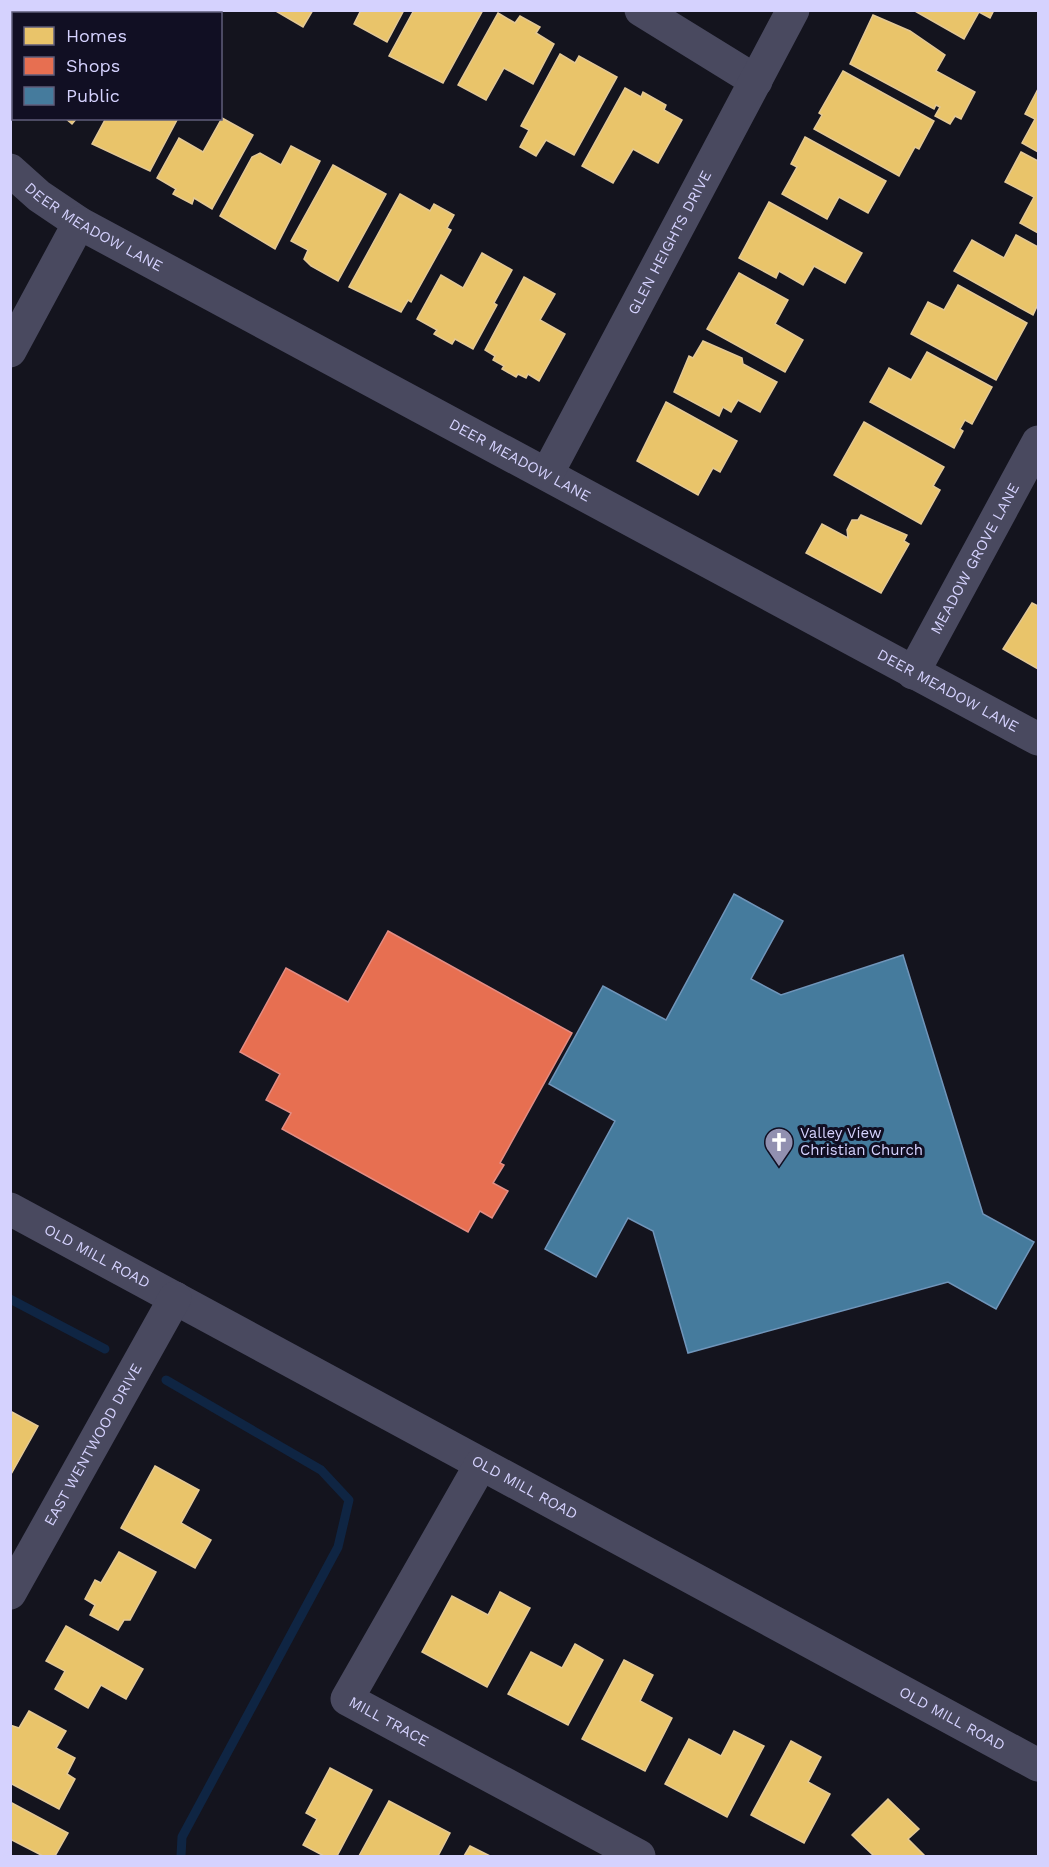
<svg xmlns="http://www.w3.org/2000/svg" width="1049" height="1867" viewBox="0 0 1049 1867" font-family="'Work Sans',sans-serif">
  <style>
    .homes { fill: #e9c46a; stroke: #e3c896; stroke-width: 1.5 }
    .shops { fill: #e76f51; stroke: #e28d85; stroke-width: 1.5 }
    .public { fill: #457b9d; stroke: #7095ba; stroke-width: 1.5 }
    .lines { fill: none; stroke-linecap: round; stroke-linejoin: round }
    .stream { stroke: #0f2543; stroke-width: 9 }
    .minor { stroke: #49495f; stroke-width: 33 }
    .labels { text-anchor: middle; stroke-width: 6; stroke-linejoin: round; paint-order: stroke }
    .street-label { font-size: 15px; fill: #d5d2fe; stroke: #110f23 }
    .poi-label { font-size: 15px; fill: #d5d2fe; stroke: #110f23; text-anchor: start }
  </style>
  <rect width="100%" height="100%" fill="#14141e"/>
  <g class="homes">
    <path d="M10 10H33L30 14H14V66L10 64Z"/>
    <path d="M274 10H313L303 27Z"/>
    <path d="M361 10H404L387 42 354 24Z"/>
    <path d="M414 10H483L443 83 389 56Z"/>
    <path d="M913 10H994L990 18 979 12 964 39Z"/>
    <path d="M498 13 515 23 520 16 540 27 536 33 554 44 533 84 504 68 486 100 458 85Z"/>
    <path d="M873 15 910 31 945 55 936 71 975 92 961 119 955 116 950 124 935 116 940 107 936 105 934 109 850 64Z"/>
    <path d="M560 54 575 63 579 56 617 77 574 155 546 140 536 156 520 147 529 130 521 126Z"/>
    <path d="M843 71 934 121 919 149 915 147 899 176 814 129 822 115 819 113Z"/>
    <path d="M625 88 641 97 643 92 666 105 664 110 682 120 658 163 633 149 613 183 582 166Z"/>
    <path d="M1038 89V152L1022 143 1035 119 1025 114Z"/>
    <path d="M65 118H77L72 124Z"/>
    <path d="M106 118H178L150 171 92 144Z"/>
    <path d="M222 118 253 135 212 209 194 198 192 204 173 194 176 189 157 178 179 138 203 152Z"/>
    <path d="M805 137 886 181 868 213 839 197 827 219 782 194 797 167 791 164Z"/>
    <path d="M291 146 320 161 275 249 220 216 252 157 260 153 281 165Z"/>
    <path d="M1021 152 1038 161V233L1020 223 1034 197 1005 182Z"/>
    <path d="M333 165 386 194 338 281 311 266 304 259 308 250 291 241Z"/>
    <path d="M400 194 430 211 434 204 454 215 447 228 451 230 411 302 408 300 401 312 349 287Z"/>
    <path d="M769 202 862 253 845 283 814 266 803 285 779 271 776 278 739 258Z"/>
    <path d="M1016 235 1038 247V304L1033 315 954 271 972 240 1004 258Z"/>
    <path d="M482 253 512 270 494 303 497 305 473 349 455 339 452 344 434 334 437 330 417 319 441 275 463 288Z"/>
    <path d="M739 273 788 300 775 324 803 340 785 372 707 329Z"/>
    <path d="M524 277 555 294 540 320 565 334 539 381 528 374 526 378 518 374 516 377 502 369 504 366 493 360 495 356 485 350Z"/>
    <path d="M958 285 1027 323 996 380 911 334 928 302 944 310Z"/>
    <path d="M703 341 742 358 743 364 777 382 760 412 738 400 731 412 723 407 719 416 674 392 689 356 693 358Z"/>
    <path d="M927 352 992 387 972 424 965 420 960 429 963 431 954 448 870 402 889 368 911 380Z"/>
    <path d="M666 402 737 441 720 472 713 468 698 495 637 461Z"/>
    <path d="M864 422 944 467 933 486 940 490 921 524 834 475Z"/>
    <path d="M861 515 907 535 904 541 909 544 881 593 806 553 822 524 848 538 847 530 852 520H858Z"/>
    <path d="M1032 603 1038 606V669L1003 649Z"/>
    <path d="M10 1411 38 1426 10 1476Z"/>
    <path d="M155 1466 199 1490 181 1523 211 1540 195 1568 121 1528Z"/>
    <path d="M119 1552 156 1572 130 1620H124L118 1630 90 1615 95 1605 85 1599 95 1580 101 1583Z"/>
    <path d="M500 1592 530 1608 487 1687 422 1652 452 1596 488 1615Z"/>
    <path d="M66 1626 143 1669 126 1699 101 1685 88 1708 55 1689 65 1671 46 1661Z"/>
    <path d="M575 1644 603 1660 568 1725 508 1694 531 1652 562 1668Z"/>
    <path d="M624 1660 653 1675 640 1701 672 1718 645 1771 582 1739Z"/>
    <path d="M29 1711 66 1731 56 1748 75 1758 67 1774 75 1779 59 1809 10 1783V1725L19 1728Z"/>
    <path d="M734 1731 764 1746 727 1817 665 1784 689 1739 721 1756Z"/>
    <path d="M791 1741 821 1757 808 1782 830 1794 804 1843 751 1815Z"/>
    <path d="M330 1768 372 1790 337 1856H324L303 1845 317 1819 306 1813Z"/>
    <path d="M888 1799 919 1829 908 1839 925 1856H874L852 1835Z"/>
    <path d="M389 1801 450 1833 438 1856H359Z"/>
    <path d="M10 1802 68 1833 55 1856H43L10 1839Z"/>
    <path d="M470 1846 490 1856H464Z"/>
  </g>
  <path class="shops" d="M388 931 572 1033 500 1163 504 1165 493 1183 508 1191 492 1218 480 1211 468 1232 282 1129 291 1113 266 1100 280 1074 240 1052 286 968 348 1002Z"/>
  <path class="public" d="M734 894 783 921 751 979 781 995 903 955 983 1214 1034 1242 996 1309 948 1282 688 1353 653 1231 628 1218 596 1277 545 1249 615 1121 549 1084 603 986 666 1020Z"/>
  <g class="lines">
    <g class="stream">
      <path d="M10 1299 105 1349"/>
      <path d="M166 1380 321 1470 349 1500 338 1547 182 1837 181 1856"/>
    </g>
    <g class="minor">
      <path d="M641 10 756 81"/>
      <path id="s1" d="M10 170 39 196 79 223 1038 739"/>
      <path d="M10 351 79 223"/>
      <path id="s2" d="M547 474 793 10"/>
      <path id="s3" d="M913 673 1038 442"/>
      <path id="s4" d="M10 1209 1038 1765"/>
      <path id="s5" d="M481 1464 347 1699 639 1856"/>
      <path id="s6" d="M10 1593 175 1298"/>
    </g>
  </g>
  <defs>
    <g id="church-pin" transform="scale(1.5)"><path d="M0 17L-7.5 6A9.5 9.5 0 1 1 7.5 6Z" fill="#9190b0" stroke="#110f23"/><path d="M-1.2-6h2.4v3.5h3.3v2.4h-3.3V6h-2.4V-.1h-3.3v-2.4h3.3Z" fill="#fff"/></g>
  </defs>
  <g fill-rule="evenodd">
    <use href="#church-pin" x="779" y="1142"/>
  </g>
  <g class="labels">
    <g class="street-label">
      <text dy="5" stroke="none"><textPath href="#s1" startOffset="102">DEER MEADOW LANE</textPath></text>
      <text dy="5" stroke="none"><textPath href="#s2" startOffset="262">GLEN HEIGHTS DRIVE</textPath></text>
      <text dy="5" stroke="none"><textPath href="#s1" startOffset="588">DEER MEADOW LANE</textPath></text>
      <text dy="5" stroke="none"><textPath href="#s3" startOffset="130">MEADOW GROVE LANE</textPath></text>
      <text dy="5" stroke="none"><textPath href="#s1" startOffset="1074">DEER MEADOW LANE</textPath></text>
      <text dy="5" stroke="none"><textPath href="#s4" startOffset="99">OLD MILL ROAD</textPath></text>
      <text dy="5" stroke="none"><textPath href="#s6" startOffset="170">EAST WENTWOOD DRIVE</textPath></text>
      <text dy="5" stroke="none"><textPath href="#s4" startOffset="585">OLD MILL ROAD</textPath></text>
      <text dy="5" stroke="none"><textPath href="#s4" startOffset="1071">OLD MILL ROAD</textPath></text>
      <text dy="5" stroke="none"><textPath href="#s5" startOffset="318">MILL TRACE</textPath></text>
    </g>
    <g class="poi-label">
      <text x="800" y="1138">Valley View<tspan x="800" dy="17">Christian Church</tspan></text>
    </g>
  </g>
  <rect width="1049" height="1867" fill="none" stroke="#d5d2fe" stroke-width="24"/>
  <rect x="12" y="12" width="210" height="108" fill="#110f23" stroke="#5f5d7b" stroke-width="1.5"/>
  <rect x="24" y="27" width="30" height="18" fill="#e9c46a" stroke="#5f5d7b" stroke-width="1.5"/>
  <text x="66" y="42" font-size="18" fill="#d5d2fe">Homes</text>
  <rect x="24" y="57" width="30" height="18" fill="#e76f51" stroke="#5f5d7b" stroke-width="1.5"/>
  <text x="66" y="72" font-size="18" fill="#d5d2fe">Shops</text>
  <rect x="24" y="87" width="30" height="18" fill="#457b9d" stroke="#5f5d7b" stroke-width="1.5"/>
  <text x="66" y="102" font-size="18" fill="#d5d2fe">Public</text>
</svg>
